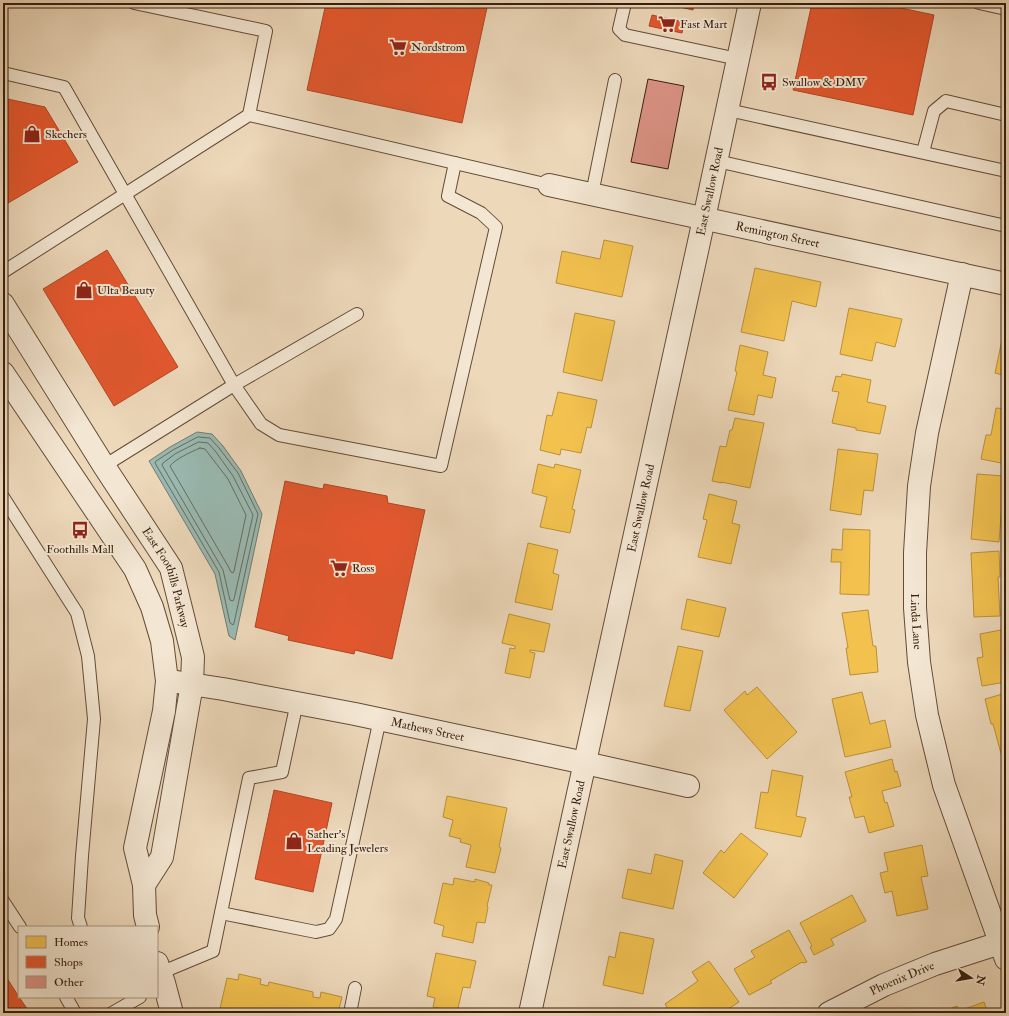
<svg xmlns="http://www.w3.org/2000/svg" width="1009" height="1016" viewBox="0 0 1009 1016" font-family="'IM FELL Double Pica',serif">
  <style>
    .water { fill: #99b9b1; stroke: #717b6f }
    .homes { fill: #f2c14e; stroke: #ba903a }
    .shops { fill: #e4572e; stroke: #b04624 }
    .lines { fill: none; stroke-linecap: round; stroke-linejoin: round }
    .shore { stroke: #686b5f; stroke-width: 1 }
    .building { fill: #dd9386; stroke: #361d0d }
    .lane-casing { stroke: #644c38; stroke-width: 14 }
    .street-casing { stroke: #644c38; stroke-width: 24 }
    .lane { stroke: #f3e6d2; stroke-width: 12 }
    .street { stroke: #f3e6d2; stroke-width: 22 }
    .labels { text-anchor: middle; stroke-width: 4; stroke-linejoin: round; paint-order: stroke }
    .poi-label { font-size: 12px; fill: #361d0d; stroke: #f3e6d2; text-anchor: start }
    .street-label { font-size: 12px; fill: #361d0d; stroke: #f3e6d2 }
  </style>
  <rect width="100%" height="100%" fill="#edd8ba"/>
  <filter id="stains"><feTurbulence type="fractalNoise" baseFrequency=".005" numOctaves="4"/><feColorMatrix values="0 0 0 0 .2 0 0 0 0 .09 0 0 0 0 .02 0 0 0 .5 -.17"/></filter>
  <radialGradient id="worn" r=".72"><stop offset=".6" stop-color="#630" stop-opacity="0"/><stop offset="1" stop-color="#630" stop-opacity=".3"/></radialGradient>
  <path class="water" d="M197 432 212 434 223 446 241 471 262 514 235 640 229 636 215 574 149 461 170 447Z"/>
  <g class="homes">
    <path d="M604 240 633 246 622 297 556 283 562 251 600 259Z"/>
    <path d="M755 268 821 282 816 307 792 301 784 341 741 332Z"/>
    <path d="M849 308 902 319 895 347 876 342 872 361 840 354Z"/>
    <path d="M575 313 615 321 602 381 563 372Z"/>
    <path d="M1004 330 1006 331V376L995 373Z"/>
    <path d="M740 345 768 352 763 375 776 378 772 398 758 395 754 415 728 410 737 372 735 371Z"/>
    <path d="M842 374 871 380 867 402 886 406 880 434 856 430V428L832 423 839 392 832 391 836 376 841 377Z"/>
    <path d="M558 392 597 400 591 428 587 427 581 453 561 449 560 455 540 450 547 415 552 416Z"/>
    <path d="M996 408 1006 409V464L981 459 986 435H991Z"/>
    <path d="M735 418 764 423 750 488 721 482 722 483 712 481 720 446 726 447 730 430H732Z"/>
    <path d="M838 449 878 454 873 491 864 490 861 515 830 510Z"/>
    <path d="M538 464 554 468 555 464 581 470 572 509 575 510 570 533 540 527 547 497 532 493Z"/>
    <path d="M977 474 1004 476 999 542 971 539Z"/>
    <path d="M709 494 737 501 732 523 740 525 731 564 698 557 707 520 703 519Z"/>
    <path d="M843 529 870 530 869 595 840 594 841 562H831L832 549 842 550Z"/>
    <path d="M528 543 558 550 553 573 559 575 552 610 515 602Z"/>
    <path d="M999 551 1000 577H998L1000 616 974 617 971 553Z"/>
    <path d="M687 599 726 608 719 637 681 629Z"/>
    <path d="M868 610 873 646H876L878 672 850 675 846 648H848L842 613Z"/>
    <path d="M509 614 550 624 544 652 530 650V652L535 653 530 678 505 673 510 648 515 649V646L502 643Z"/>
    <path d="M1006 629V682L982 686 977 658 983 657 980 634Z"/>
    <path d="M678 646 703 651 690 711 664 706Z"/>
    <path d="M757 687 797 732 767 759 724 710 745 691 747 695Z"/>
    <path d="M862 692 870 724 885 720 891 747 845 757 832 699Z"/>
    <path d="M1006 693V761H1003L993 724H991L985 699Z"/>
    <path d="M892 759 895 772 897 771 901 786 882 791 885 803 887 802 894 826 869 833 864 816 855 818 849 797H852L845 772Z"/>
    <path d="M772 770 803 776 796 816 806 818 801 837 755 828 761 792 768 793Z"/>
    <path d="M447 796 507 808 499 847 501 848 495 873 466 867 471 845 460 842 461 839 449 836 453 820 443 817Z"/>
    <path d="M741 833 768 854 734 898 703 873 721 850 724 853Z"/>
    <path d="M922 845 928 876 921 877 928 909 897 916 892 891 885 893 880 873 888 871 884 853Z"/>
    <path d="M655 854 683 861 673 909 622 898 628 869 651 874Z"/>
    <path d="M454 878 475 882V879L489 883V885H492L487 906 488 907 485 923 477 922 473 943 442 936 444 926 434 923 443 883 453 885Z"/>
    <path d="M852 895 866 921 831 939 834 945 814 955 810 947 812 946 800 923Z"/>
    <path d="M789 930 807 962 803 963 802 962 770 981 772 983 749 995 734 969 755 957 751 951Z"/>
    <path d="M620 932 654 939 643 994 603 985 609 956 615 958Z"/>
    <path d="M436 953 476 961 470 988 463 987 457 1012 433 1007 435 998 427 996Z"/>
    <path d="M709 961 739 1002 722 1013H670L665 1004 698 981 692 972Z"/>
    <path d="M239 974 261 979 260 984 268 986 269 982 313 992V997L320 998 321 992 342 997 338 1013H219L227 978 238 980Z"/>
    <path d="M984 1002 988 1013H939L957 1006 959 1011Z"/>
    <path d="M639 1008 643 1013H632Z"/>
  </g>
  <g class="shops">
    <path d="M326 3H488L462 123 307 90Z"/>
    <path d="M662 3H694L693 10Z"/>
    <path d="M812 3H877L934 15 913 115 793 90Z"/>
    <path d="M652 15 684 22 682 33 649 26Z"/>
    <path d="M3 98 45 107 78 162 3 206Z"/>
    <path d="M107 250 178 367 114 406 43 289Z"/>
    <path d="M285 481 323 489 324 484 387 496 388 503 425 510 392 659 355 650 354 654 288 640 289 636 255 627Z"/>
    <path d="M274 790 332 803 313 892 255 879Z"/>
    <path d="M3 972 19 997 30 1013H3Z"/>
  </g>
  <g class="lines">
    <g class="shore">
      <path d="M198 437 210 438 219 448 238 473 258 514 234 623 233 625 230 623 219 572 155 463 156 461 173 450Z"/>
      <path d="M199 442 208 443 216 452 233 476 253 515 234 599 233 601 230 600 223 570 162 465 163 463 175 454Z"/>
      <path d="M200 448 205 449 228 479 246 515 234 571 233 573 231 572 228 566 170 466C175 459 191 452 200 448Z"/>
    </g>
  </g>
  <path class="building" d="M648 79 684 86 668 169 631 162Z"/>
  <g class="lines">
    <g class="lane-casing">
      <g id="lane">
        <path d="M134 3 266 31 249 115"/>
        <path d="M625 3 619 29 625 35 738 59"/>
        <path d="M979 3 1006 9"/>
        <path d="M3 73 64 87 234 385 261 424 279 435 441 466 496 227 481 213 448 196 455 163"/>
        <path d="M728 110 1006 171"/>
        <path d="M923 152 934 111 946 101 1006 115"/>
        <path d="M717 161 1006 226"/>
        <path d="M592 194 615 80"/>
        <path d="M3 272 249 115 549 185"/>
        <path d="M104 466 234 385 357 314"/>
        <path d="M3 497 77 613 88 656 94 719 82 856 78 918 81 927"/>
        <path d="M3 901 20 927"/>
        <path d="M221 913 316 932 329 929 336 919 380 719"/>
        <path d="M160 973 213 951 249 778 282 772 297 702"/>
        <path d="M66 997 75 1013"/>
        <path d="M112 1013 140 997"/>
        <path d="M350 1013 355 988"/>
      </g>
    </g>
    <g class="street-casing">
      <g id="street">
        <path id="s1" d="M549 185 1006 284"/>
        <path id="s2" d="M962 274 927 433 919 486 915 553V608L919 662 927 715 944 785 1006 959"/>
        <path id="s3" d="M3 304 104 466 171 568 193 657 192 684 162 857 144 885"/>
        <path d="M3 373 135 569 152 607 162 641 167 681 164 711 135 848 144 885 145 915 148 927"/>
        <path id="s4" d="M177 682 223 689 355 714 585 763 688 786"/>
        <path d="M157 963 164 983 172 1013"/>
        <path id="s5" d="M530 1013 699 242 750 3"/>
        <path id="s6" d="M829 1013 884 985 935 964 1000 943"/>
      </g>
    </g>
    <use href="#lane" class="lane"/>
    <use href="#street" class="street"/>
  </g>
  <defs>
    <g id="supermarket-bare" transform="scale(1.38)"><path d="M-6-5.5h2.5l.6 2H6L4.5 2H-2.5L-4.4-4H-6ZM-1.5 3.2a1.3 1.3 0 1 0 .1 0ZM3 3.2a1.3 1.3 0 1 0 .1 0Z" fill="#8f2418" stroke="#f3e6d2" stroke-width="2.5" paint-order="stroke"/></g>
    <g id="bus-bare" transform="scale(1.38)"><path d="M-5-6H5V4H4V6H2V4H-2V6H-4V4H-5ZM-3.5-4V0h7V-4ZM-3.5 1.2v1.5H-2V1.2ZM2 1.2v1.5H3.5V1.2Z" fill="#8f2418" stroke="#f3e6d2" stroke-width="2.5" paint-order="stroke"/></g>
    <g id="shop-bare" transform="scale(1.38)"><path d="M-5-2.5h2.3a2.7 3.5 0 0 1 5.4 0H5L5.5 6h-11ZM-1.5-2.5h3a1.5 2.3 0 0 0-3 0Z" fill="#8f2418" stroke="#f3e6d2" stroke-width="2.5" paint-order="stroke"/></g>
  </defs>
  <g fill-rule="evenodd">
    <use href="#supermarket-bare" x="667" y="24"/>
    <use href="#supermarket-bare" x="398" y="47"/>
    <use href="#bus-bare" x="769" y="82"/>
    <use href="#shop-bare" x="32" y="134"/>
    <use href="#shop-bare" x="84" y="290"/>
    <use href="#bus-bare" x="80" y="530"/>
    <use href="#supermarket-bare" x="339" y="568"/>
    <use href="#shop-bare" x="294" y="841"/>
  </g>
  <g class="labels">
    <g class="poi-label">
      <text x="680" y="28">Fast Mart</text>
      <text x="411" y="51">Nordstrom</text>
      <text x="782" y="86">Swallow &amp; DMV</text>
      <text x="45" y="138">Skechers</text>
      <text x="97" y="294">Ulta Beauty</text>
      <text x="80" y="553" text-anchor="middle">Foothills Mall</text>
      <text x="352" y="572">Ross</text>
      <text x="307" y="838">Sather's<tspan x="307" dy="14">Leading Jewelers</tspan></text>
    </g>
    <g class="street-label">
      <text dy="4" stroke="none"><textPath href="#s5" startOffset="841">East Swallow Road</textPath></text>
      <text dy="4" stroke="none"><textPath href="#s1" startOffset="234">Remington Street</textPath></text>
      <text dy="4" stroke="none"><textPath href="#s5" startOffset="517">East Swallow Road</textPath></text>
      <text dy="4" stroke="none"><textPath href="#s3" startOffset="320">East Foothills Parkway</textPath></text>
      <text dy="4" stroke="none"><textPath href="#s2" startOffset="352">Linda Lane</textPath></text>
      <text dy="4" stroke="none"><textPath href="#s4" startOffset="255">Mathews Street</textPath></text>
      <text dy="4" stroke="none"><textPath href="#s5" startOffset="193">East Swallow Road</textPath></text>
      <text dy="4" stroke="none"><textPath href="#s6" startOffset="81">Phoenix Drive</textPath></text>
    </g>
  </g>
  <rect width="1009" height="1016" fill="none" stroke="#edd8ba" stroke-width="16"/>
  <rect x="4" y="4" width="1001" height="1008" fill="none" stroke="#361d0d" stroke-width="2"/>
  <rect x="8" y="8" width="993" height="1000" fill="none" stroke="#361d0d"/>
  <rect x="18" y="926" width="140" height="72" fill="#f3e6d2" stroke="#a79683"/>
  <rect x="26" y="936" width="20" height="12" fill="#f2c14e" stroke="#a79683"/>
  <text x="54" y="946" font-size="12" fill="#361d0d">Homes</text>
  <rect x="26" y="956" width="20" height="12" fill="#e4572e" stroke="#a79683"/>
  <text x="54" y="966" font-size="12" fill="#361d0d">Shops</text>
  <rect x="26" y="976" width="20" height="12" fill="#dd9386" stroke="#a79683"/>
  <text x="54" y="986" font-size="12" fill="#361d0d">Other</text>
  <g transform="translate(971 978) rotate(102)" stroke="#f3e6d2" stroke-width="3" paint-order="stroke">
  <path d="M0-3L7 15L0 10L-7 15Z" fill="#361d0d"/>
  <text y="-6" font-size="11" font-weight="bold" text-anchor="middle" fill="#361d0d">N</text>
  </g>
  <rect width="100%" height="100%" filter="url(#stains)"/>
  <rect width="100%" height="100%" fill="url(#worn)"/>
</svg>
